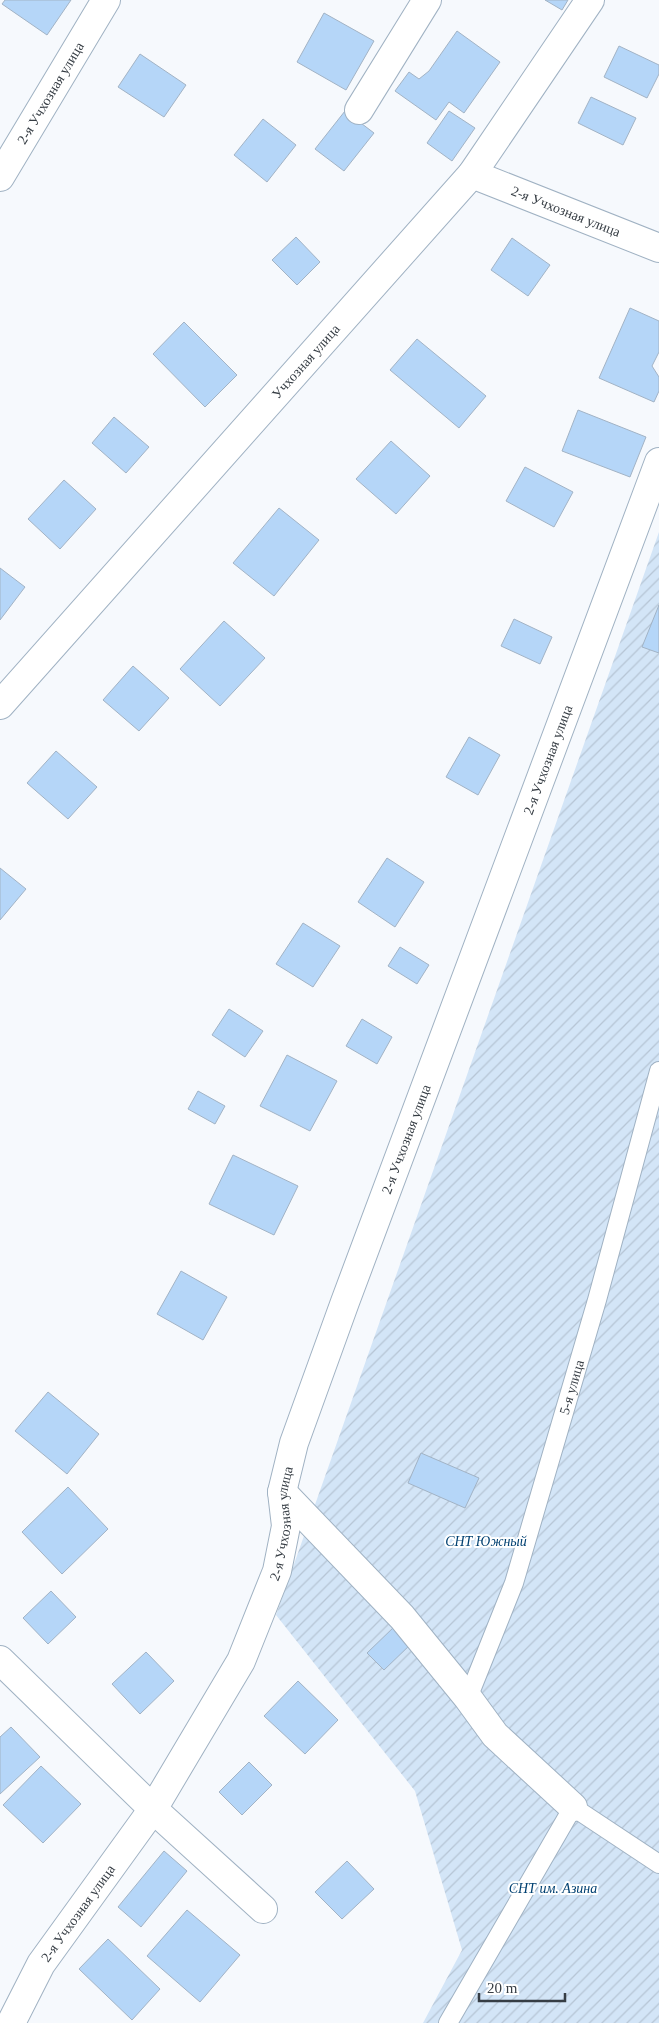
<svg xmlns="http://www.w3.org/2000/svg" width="659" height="2023" viewBox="0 0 659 2023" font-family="'Times New Roman',serif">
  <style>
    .garden { fill: url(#garden-furrows) }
    .building { fill: #b5d6f8; stroke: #a2b3c5 }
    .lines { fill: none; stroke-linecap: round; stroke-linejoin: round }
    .service-casing { stroke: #a0b2c3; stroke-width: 20 }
    .minor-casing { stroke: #a0b2c3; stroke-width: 30 }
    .service { stroke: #fff; stroke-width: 18 }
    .minor { stroke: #fff; stroke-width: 28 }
    .labels { text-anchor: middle; stroke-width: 4; stroke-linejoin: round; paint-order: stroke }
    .street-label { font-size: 14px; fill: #363d44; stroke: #fff }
    .park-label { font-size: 14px; font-style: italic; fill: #004071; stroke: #fff }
  </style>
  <defs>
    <pattern id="garden-furrows" width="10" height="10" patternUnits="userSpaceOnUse" patternTransform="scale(1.25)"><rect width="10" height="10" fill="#d3e5f7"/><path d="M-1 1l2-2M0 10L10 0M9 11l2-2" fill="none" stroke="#b6c5d5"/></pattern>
  </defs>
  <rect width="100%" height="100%" fill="#f6f9fd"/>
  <path class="garden" d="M659 532V2023H423L462 1950 415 1791 276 1615Z"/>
  <g class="building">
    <path d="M5 0H71L47 35 2 4Z"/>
    <path d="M545 0H568L562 10Z"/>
    <path d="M324 13 374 41 346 90 297 62Z"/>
    <path d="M457 31 500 62 464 113 449 102 436 120 395 91 409 72 419 79 429 71Z"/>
    <path d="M619 46 659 65V74L647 98 604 77Z"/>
    <path d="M140 54 186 85 164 117 118 87Z"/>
    <path d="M591 97 636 118 623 145 578 123Z"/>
    <path d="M345 111 374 133 344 171 315 149Z"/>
    <path d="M449 111 475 128 452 161 427 143Z"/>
    <path d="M263 119 296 145 267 182 234 155Z"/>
    <path d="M296 237 320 262 297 285 272 260Z"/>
    <path d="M512 238 550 265 528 296 491 270Z"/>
    <path d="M630 308 659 321V352L652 366 659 377V391L654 402 599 378Z"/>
    <path d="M184 322 237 375 205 407 153 354Z"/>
    <path d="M417 339 486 396 459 428 390 370Z"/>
    <path d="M578 410 646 437 630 477 562 451Z"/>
    <path d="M114 417 149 447 126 473 92 443Z"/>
    <path d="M391 441 430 476 396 514 356 479Z"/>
    <path d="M525 467 573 492 554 527 506 501Z"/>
    <path d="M64 480 96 509 60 549 28 519Z"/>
    <path d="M279 508 319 540 274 596 233 563Z"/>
    <path d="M0 568 25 587 0 620Z"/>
    <path d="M659 605V653L642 647Z"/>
    <path d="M514 619 552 637 540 664 501 646Z"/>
    <path d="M224 621 265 658 220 706 180 669Z"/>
    <path d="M133 666 169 698 139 731 103 700Z"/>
    <path d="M469 737 500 755 478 795 446 777Z"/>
    <path d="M56 751 97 787 68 819 27 783Z"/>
    <path d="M387 858 424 882 395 927 358 902Z"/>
    <path d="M0 868 26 889 0 920Z"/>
    <path d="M303 923 340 946 313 987 276 964Z"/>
    <path d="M400 947 429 965 417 984 388 966Z"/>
    <path d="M229 1009 263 1031 245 1057 212 1035Z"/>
    <path d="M362 1019 392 1037 377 1064 346 1046Z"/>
    <path d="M287 1055 337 1081 310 1131 260 1106Z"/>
    <path d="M198 1091 225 1106 215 1124 188 1109Z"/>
    <path d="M233 1155 298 1186 274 1235 209 1204Z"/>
    <path d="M181 1271 227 1297 203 1340 157 1314Z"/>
    <path d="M48 1392 99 1434 67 1474 15 1431Z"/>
    <path d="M421 1453 479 1478 465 1508 408 1483Z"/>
    <path d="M68 1487 108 1529 62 1574 22 1532Z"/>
    <path d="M51 1591 76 1617 48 1644 23 1618Z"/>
    <path d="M395 1626 412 1643 384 1670 367 1653Z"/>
    <path d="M146 1652 174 1681 140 1714 112 1684Z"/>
    <path d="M298 1681 338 1720 305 1754 264 1716Z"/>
    <path d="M11 1727 40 1757 0 1794V1737Z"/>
    <path d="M249 1762 272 1785 242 1815 219 1792Z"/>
    <path d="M41 1766 81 1804 43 1843 3 1805Z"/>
    <path d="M164 1851 187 1871 141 1927 118 1907Z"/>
    <path d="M347 1861 374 1889 342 1919 315 1892Z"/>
    <path d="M187 1910 240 1955 200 2002 147 1956Z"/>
    <path d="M108 1939 160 1989 132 2020 79 1969Z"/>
  </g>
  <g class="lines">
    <g class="service-casing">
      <g id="service">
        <path id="s1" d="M468 1698 514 1583 597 1300 659 1071"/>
        <path d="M448 2023 573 1807 659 1864"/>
      </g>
    </g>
    <g class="minor-casing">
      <g id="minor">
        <path d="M359 110 427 0"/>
        <path id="s2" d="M472 174 659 248"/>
        <path id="s3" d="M0 177 106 0"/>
        <path id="s4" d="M0 705 472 174 590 0"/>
        <path d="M282 1492 402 1617 468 1698 495 1735 573 1807"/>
        <path d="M0 1660 153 1809 263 1909"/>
        <path id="s5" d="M11 2023 41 1964 153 1809 241 1661 277 1571 286 1526 282 1492 294 1443 345 1302 659 462"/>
      </g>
    </g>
    <use href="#service" class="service"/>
    <use href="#minor" class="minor"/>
  </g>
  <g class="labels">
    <g class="street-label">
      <text dy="5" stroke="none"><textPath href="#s3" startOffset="98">2-я Учхозная улица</textPath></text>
      <text dy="5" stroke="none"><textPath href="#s2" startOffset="101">2-я Учхозная улица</textPath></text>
      <text dy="5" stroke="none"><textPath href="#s4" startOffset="460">Учхозная улица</textPath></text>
      <text dy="5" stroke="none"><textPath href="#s5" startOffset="1386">2-я Учхозная улица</textPath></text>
      <text dy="5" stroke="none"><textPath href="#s5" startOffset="981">2-я Учхозная улица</textPath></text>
      <text dy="5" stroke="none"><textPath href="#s1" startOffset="328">5-я улица</textPath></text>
      <text dy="5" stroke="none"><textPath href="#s5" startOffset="575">2-я Учхозная улица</textPath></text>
      <text dy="5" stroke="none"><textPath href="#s5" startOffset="129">2-я Учхозная улица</textPath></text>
    </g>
    <g class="park-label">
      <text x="486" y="1546">СНТ Южный</text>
      <text x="553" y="1893">СНТ им. Азина</text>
    </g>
  </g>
  <path d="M479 1993v8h86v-8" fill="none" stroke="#363d44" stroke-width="2.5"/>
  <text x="487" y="1993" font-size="15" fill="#363d44" stroke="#ffffff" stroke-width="4" paint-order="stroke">20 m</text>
</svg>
